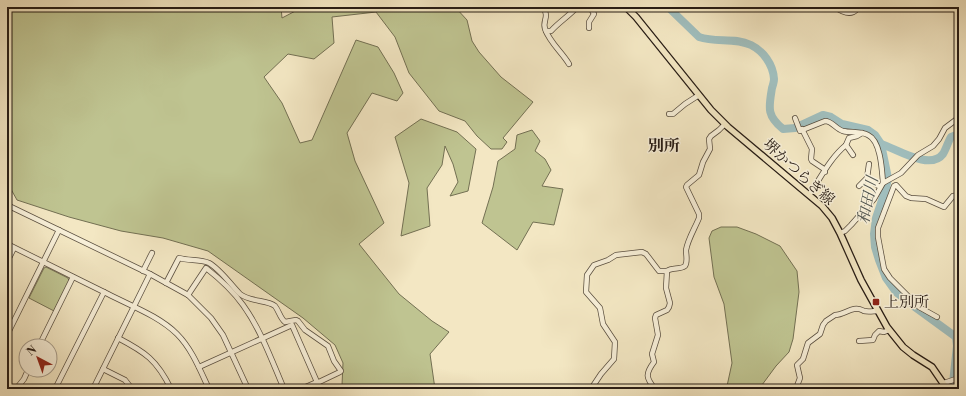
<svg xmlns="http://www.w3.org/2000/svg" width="966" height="396" viewBox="0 0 966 396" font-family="'Libre Bodoni','Noto Serif JP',serif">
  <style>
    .green { fill: #bfc491; stroke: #737053 }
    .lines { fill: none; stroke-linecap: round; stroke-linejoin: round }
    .river { stroke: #a0bebd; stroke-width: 8 }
    .minor-casing { stroke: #5a4f40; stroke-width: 6 }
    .major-casing { stroke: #271c15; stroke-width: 8 }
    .minor { stroke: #f7efd8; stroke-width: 4.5 }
    .major { stroke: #f3e7c3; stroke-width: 5.5 }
    .poi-dot { fill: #8f2418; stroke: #f7efd8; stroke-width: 1.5 }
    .labels { text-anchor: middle; stroke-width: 3; stroke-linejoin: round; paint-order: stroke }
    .street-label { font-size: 15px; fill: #271c15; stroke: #f7efd8 }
    .poi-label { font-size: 15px; fill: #271c15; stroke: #f7efd8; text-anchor: start }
    .neighbourhood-label { font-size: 16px; font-weight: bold; fill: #271c15; stroke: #f7efd8 }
    .water-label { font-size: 16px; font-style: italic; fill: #515550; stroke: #f7efd8 }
  </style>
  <rect width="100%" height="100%" fill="#f3e7c3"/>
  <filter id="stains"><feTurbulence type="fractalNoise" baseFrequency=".005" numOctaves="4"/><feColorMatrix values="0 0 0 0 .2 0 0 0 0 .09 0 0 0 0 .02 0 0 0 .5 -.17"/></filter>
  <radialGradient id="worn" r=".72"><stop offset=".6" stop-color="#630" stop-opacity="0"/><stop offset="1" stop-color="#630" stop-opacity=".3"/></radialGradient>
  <g class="green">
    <path d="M7 7H281L282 18 303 7H455L467 20 472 41 479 52 501 77 533 102 503 138 507 142 502 149H491L477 136 465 121 439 111 409 73 395 37 376 12 332 17 334 43 314 59 288 54 264 77 282 103 300 143 312 140 356 40 378 47 394 73 403 93 397 101 372 93 347 133 355 161 384 223 359 244 399 294 432 321 449 332 430 354 435 389H339L342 385 343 363 335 345 303 318 208 251 163 238 121 231 69 217 17 200 7 182Z"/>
    <path d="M421 119 457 132 476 149 468 191 450 196 458 182 453 164 445 146 442 165 427 188 430 226 401 236 409 183 395 137Z"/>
    <path d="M532 130 540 141 535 151 545 159 551 170 542 186 563 189 554 225 533 222 517 250 482 223 493 187 498 161 515 149 517 135Z"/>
    <path d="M721 227H737L756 234 780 246 797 271 799 292 793 339 789 352 776 366 759 389H728L727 386 732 363 724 304 714 277 709 238 712 231Z"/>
    <path d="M46 267 68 278 69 281 54 311 29 298 44 268Z"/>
  </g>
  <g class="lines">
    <g class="river">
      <path d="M668 7 699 37C716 43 734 37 751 45 763 51 773 64 774 79 774 82 773 85 772 88 769 107 766 115 783 129L795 128 823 115 831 117 842 124 868 130 875 135 881 144 888 178 886 188 876 218 874 234 875 247 879 260 886 278 896 292 908 302 956 337H959"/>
      <path d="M881 144C897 149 930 171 943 154 946 149 948 142 951 137L959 134"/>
      <path d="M956 389 953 383 957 346 956 337"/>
    </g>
    <g class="minor-casing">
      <g id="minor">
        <path d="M543 7C550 18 542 20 545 29 550 43 562 52 569 64"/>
        <path d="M835 7C842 12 851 16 857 9V7"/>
        <path d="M589 28V22L594 14 590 7"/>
        <path d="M546 31H551C559 22 569 16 577 7"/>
        <path d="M669 114H673L685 104 699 95"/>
        <path d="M795 118 800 131 825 121C832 121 836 129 843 131 851 133 860 131 868 135 881 141 882 171 883 183"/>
        <path d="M802 129 812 149 811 159 812 161 824 169 825 172"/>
        <path d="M846 145 849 138 857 136 862 133"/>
        <path d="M867 178 880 187"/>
        <path d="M859 186 867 178 869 164"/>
        <path d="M809 195C820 179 830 158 846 145L853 155"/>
        <path d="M7 205 150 274 188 295 211 318 223 335 248 389"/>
        <path d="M840 233 845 231 851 225 874 199 883 183 901 173 918 155 933 146 939 139 945 128 957 119 959 113"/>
        <path d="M7 244C41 261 75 278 108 294 131 306 159 316 177 334 192 349 200 370 209 389"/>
        <path d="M7 262 14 248"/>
        <path d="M143 271 152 253"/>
        <path d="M166 283 179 258C189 261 200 259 209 263 220 269 231 285 240 294 250 302 268 300 275 306 279 311 280 318 285 322L296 320 298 321 305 330 328 346 334 361 341 371 340 372 319 382H317L321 389"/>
        <path d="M188 295 206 268C220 279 233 291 243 305 261 330 272 361 284 389"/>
        <path d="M937 317 919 307 914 300 909 297 890 278 884 269 878 237V228L894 186 896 185 906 196 911 198 926 199 944 207 953 196 959 195"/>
        <path d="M7 335 59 230"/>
        <path d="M118 338C145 352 157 360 171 389"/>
        <path d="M859 341 873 340 875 335 879 331 884 332 889 330"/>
        <path d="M39 346 73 277"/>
        <path d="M199 367 292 325 317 382 301 389"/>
        <path d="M103 369 125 380 132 389"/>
        <path d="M957 379 959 361"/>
        <path d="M944 383 959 378"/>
        <path d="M16 389 24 379 28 370"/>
        <path d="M55 389 104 292"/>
        <path d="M93 389 150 274"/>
        <path d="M591 389 601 374 614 359 615 342 603 324 600 308 586 292 587 275 594 265 608 260 616 255 642 252 646 254 659 271H667"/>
        <path d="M655 389C646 378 645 374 654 362L652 354 658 335 655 318 656 315 667 310 669 307 670 303 666 288 667 271C672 267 680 270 685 266 688 262 686 255 686 250 688 239 695 228 699 218V214L686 187 687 185 699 175 703 162 710 149 709 139 711 136 719 130 725 124"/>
        <path d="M799 389 797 386 800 378 797 365 803 359 808 343 820 334 823 325 826 321 835 315C842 315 848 310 854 309 859 308 860 309 864 311 868 312 874 311 878 311"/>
      </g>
    </g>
    <g class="major-casing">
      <path id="major" d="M626 7 636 17 711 110 728 127 822 206 832 218 840 233 861 280 887 327 903 347 913 355 932 367 947 389"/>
    </g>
    <use href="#minor" class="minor"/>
    <use href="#major" class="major"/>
  </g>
  <rect class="poi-dot" x="872" y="298" width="8" height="8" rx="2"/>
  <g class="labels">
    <g class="street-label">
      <text transform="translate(799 172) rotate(42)" y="5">堺かつらぎ線</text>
    </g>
    <g class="poi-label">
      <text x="884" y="307">上別所</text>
    </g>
    <g class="neighbourhood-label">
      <text x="664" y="151">別所</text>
    </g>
    <g class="water-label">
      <text transform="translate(867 200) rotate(-78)" y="6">和田川</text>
    </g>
  </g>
  <rect width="966" height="396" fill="none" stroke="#f3e7c3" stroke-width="24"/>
  <rect x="8" y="8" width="950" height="380" fill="none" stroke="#271c15" stroke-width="2"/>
  <rect x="12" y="12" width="942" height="372" fill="none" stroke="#271c15"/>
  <g transform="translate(38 358) rotate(319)"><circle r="19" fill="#f7efd8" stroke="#a49b8a"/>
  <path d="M0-3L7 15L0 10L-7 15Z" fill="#8f2418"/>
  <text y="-6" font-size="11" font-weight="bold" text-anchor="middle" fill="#271c15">N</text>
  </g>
  <rect width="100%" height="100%" filter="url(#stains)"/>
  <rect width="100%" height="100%" fill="url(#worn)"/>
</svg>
